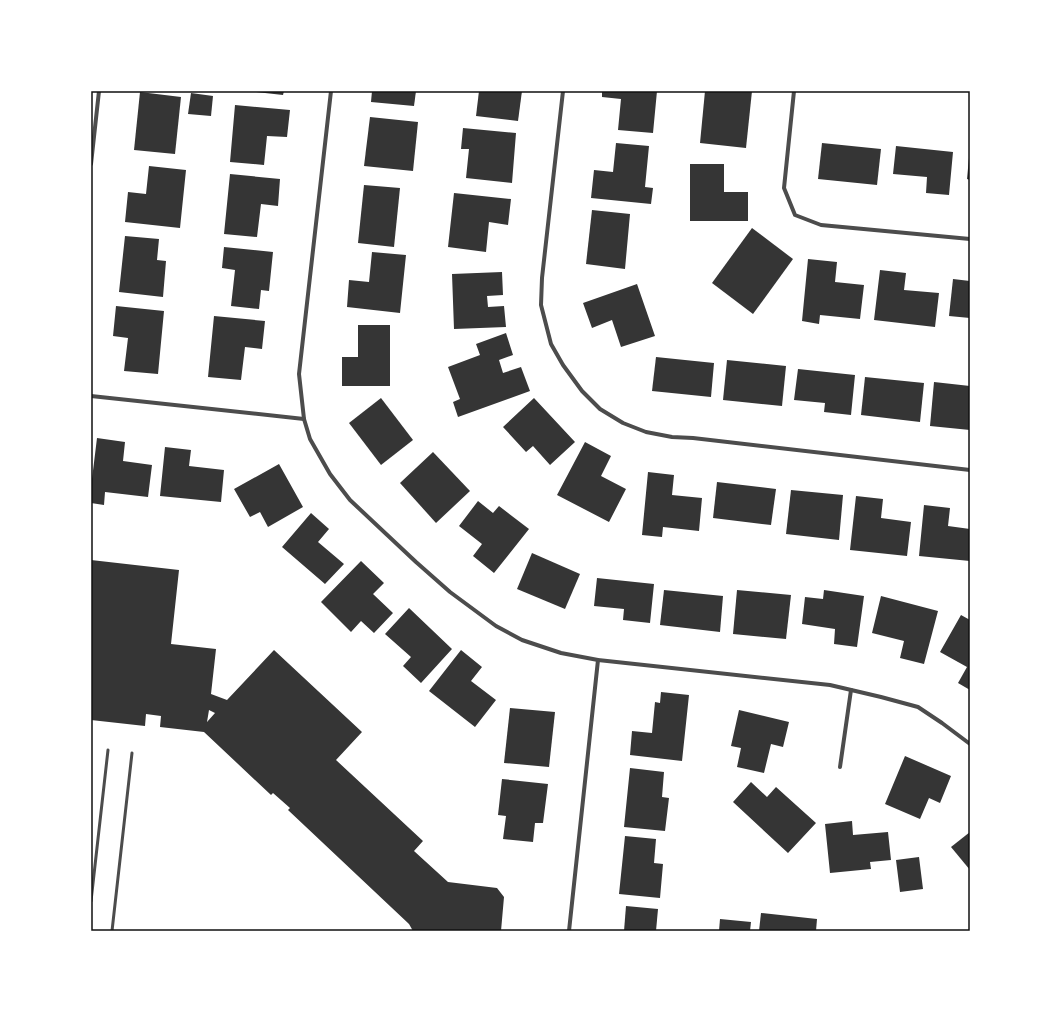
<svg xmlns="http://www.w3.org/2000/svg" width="1061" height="1022" viewBox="0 0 1061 1022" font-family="'IBM Plex Sans',sans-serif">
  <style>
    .building { fill: #353535; fill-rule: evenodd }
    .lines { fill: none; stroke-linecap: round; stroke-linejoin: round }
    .service { stroke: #4c4c4c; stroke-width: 3 }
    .minor { stroke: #4c4c4c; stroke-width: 4 }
    .neatline { fill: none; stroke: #111; stroke-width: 1.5 }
  </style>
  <rect width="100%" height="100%" fill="#fff"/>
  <g class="building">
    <path d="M256 91H284L283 95 256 92Z"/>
    <path d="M372 91H416L414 106 371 102Z"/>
    <path d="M479 91H522L518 121 476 116Z"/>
    <path d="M602 91H657L653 133 618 130 621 99 602 97Z"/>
    <path d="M705 91H752L746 148 700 143Z"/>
    <path d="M140 92 181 97 175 154 134 150Z"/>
    <path d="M191 93 213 96 211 116 188 114Z"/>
    <path d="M235 105 290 110 287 137 267 136 264 165 230 162Z"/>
    <path d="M370 117 418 122 413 171 364 166Z"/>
    <path d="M463 128 516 133 512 183 466 178 469 149H461Z"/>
    <path d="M616 143 649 146 645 187 653 188 651 204 591 198 594 170 613 172Z"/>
    <path d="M822 143 881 149 877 185 818 179Z"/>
    <path d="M896 146 953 152 949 195 926 193 927 177 893 174Z"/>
    <path d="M969 158H970V180L967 179Z"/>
    <path d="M690 164H724V192H748V221H690Z"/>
    <path d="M149 166 186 170 180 228 125 222 128 192 146 194Z"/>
    <path d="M230 174 280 179 278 206 261 204 257 237 224 234Z"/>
    <path d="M364 185 400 188 394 247 358 243Z"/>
    <path d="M454 193 511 199 508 225 489 222 486 252 448 247Z"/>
    <path d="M592 210 630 214 625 269 586 264Z"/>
    <path d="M752 228 793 259 753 314 712 283Z"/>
    <path d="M125 236 159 239 157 260 166 261 163 297 119 292Z"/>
    <path d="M224 247 273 252 269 291 261 290 259 309 231 306 235 270 222 268Z"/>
    <path d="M372 252 406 255 400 313 347 307 349 280 369 282Z"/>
    <path d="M808 259 837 262 835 282 864 285 860 319 820 315 819 324 802 321Z"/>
    <path d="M880 270 906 273 904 290 939 293 935 327 874 320Z"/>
    <path d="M502 272 503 295 487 296 488 307 504 306 506 327 454 329 452 274Z"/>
    <path d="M953 279 970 281V318L949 316Z"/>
    <path d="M637 284 655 336 621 347 612 320 592 328 583 303Z"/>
    <path d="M116 306 164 311 158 374 124 371 128 338 113 336Z"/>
    <path d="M214 316 265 321 262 349 245 347 241 380 208 377Z"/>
    <path d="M358 325H390V386H342V357H358Z"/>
    <path d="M506 333 513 355 499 360 503 373 521 367 530 391 458 417 453 402 460 399 448 367 480 355 476 344Z"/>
    <path d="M656 357 714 363 711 397 652 391Z"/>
    <path d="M727 360 786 366 782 406 723 400Z"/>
    <path d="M798 369 855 375 851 415 824 412 825 403 794 400Z"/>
    <path d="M865 377 924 383 920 422 861 415Z"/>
    <path d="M934 382 970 386V430L930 426Z"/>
    <path d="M381 398 413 440 381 465 349 423Z"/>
    <path d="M534 398 575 442 550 465 533 446 526 452 503 427Z"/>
    <path d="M97 438 125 442 123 461 152 465 148 497 105 492 104 505 91 503V487Z"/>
    <path d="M585 442 611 456 601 476 626 489 609 522 557 495Z"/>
    <path d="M165 447 191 450 189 466 224 470 221 502 160 496Z"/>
    <path d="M433 452 470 491 436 523 400 483Z"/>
    <path d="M279 464 303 507 268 527 260 512 250 517 234 489Z"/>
    <path d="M648 472 674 475 672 495 702 498 699 531 663 527 662 537 642 535Z"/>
    <path d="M717 482 776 489 771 525 713 518Z"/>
    <path d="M791 490 843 495 839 540 786 534Z"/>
    <path d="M856 496 883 499 881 518 911 522 907 556 850 550Z"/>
    <path d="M478 501 493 513 499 506 529 529 494 573 473 556 482 544 459 526Z"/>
    <path d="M924 505 950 508 948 526 970 529V561L919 556Z"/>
    <path d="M311 513 329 529 318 542 344 564 325 584 282 547Z"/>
    <path d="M532 553 580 574 565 609 517 589Z"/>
    <path d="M91 560 179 570 171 644 216 649 211 694 227 700 274 650 362 732 336 760 423 841 414 851 448 882 497 888 504 897 501 931H413L409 924 288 810 290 808 273 793 271 795 204 732 160 727 161 716 146 714 145 726 91 720ZM209 710 215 713 207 722Z"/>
    <path d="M361 561 384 583 373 594 393 613 374 633 361 621 351 632 321 602Z"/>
    <path d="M597 578 654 584 650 623 623 620 624 609 594 606Z"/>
    <path d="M664 590 723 596 720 632 660 625Z"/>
    <path d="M737 590 791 595 786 639 733 634Z"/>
    <path d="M824 590 864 596 857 647 834 644 835 629 802 624 805 597 823 599Z"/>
    <path d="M881 596 938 611 924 664 900 658 904 641 872 633Z"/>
    <path d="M409 608 452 649 421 683 403 666 411 657 385 634Z"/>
    <path d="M961 615 970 620V690L958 683 967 667 940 652Z"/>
    <path d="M461 650 482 667 471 681 496 700 475 727 429 691Z"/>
    <path d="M661 692 689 695 682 761 630 755 632 731 652 733 655 702 660 703Z"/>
    <path d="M510 708 555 712 549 767 504 763Z"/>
    <path d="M739 710 789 722 783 747 771 744 764 773 737 767 741 748 731 746Z"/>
    <path d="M905 756 951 776 940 803 929 798 920 819 885 804Z"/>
    <path d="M630 768 664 772 662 797 669 798 665 831 624 827Z"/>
    <path d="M502 779 548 784 543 823H535L533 842 503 839 506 816 498 815Z"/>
    <path d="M751 782 767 797 776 787 816 823 788 853 733 802Z"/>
    <path d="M852 821 853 835 888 832 891 860 870 862 871 869 830 873 825 824Z"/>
    <path d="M970 832V870L951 847Z"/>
    <path d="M625 836 656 839 654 863 663 864 660 898 619 894Z"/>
    <path d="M919 857 923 889 900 892 896 860Z"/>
    <path d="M626 906 658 909 656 931H624Z"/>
    <path d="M761 913 817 919 816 931H759Z"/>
    <path d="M720 919 751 922 750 931H719Z"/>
  </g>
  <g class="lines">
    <g class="service">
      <path d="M91 901 108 750"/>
      <path d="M112 931 132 753"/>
    </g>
    <g class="minor">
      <path d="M331 91 299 374 304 419 310 439 330 474 350 500 416 562 450 592 496 626 522 640 561 653 598 660 830 685 881 697 918 707 942 723 970 744"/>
      <path d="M563 91 542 278 541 305 551 344 563 365 582 391 600 409 623 423 646 432 672 437 693 438 970 470"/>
      <path d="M794 91 784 188 795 215 821 225 970 239"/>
      <path d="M91 164 99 91"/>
      <path d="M91 396 304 419"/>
      <path d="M840 767 851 690"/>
      <path d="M569 931 598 660"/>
    </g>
  </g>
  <rect width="1061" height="1022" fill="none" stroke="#ffffff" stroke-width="184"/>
  <rect x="92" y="92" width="877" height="838" class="neatline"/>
</svg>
